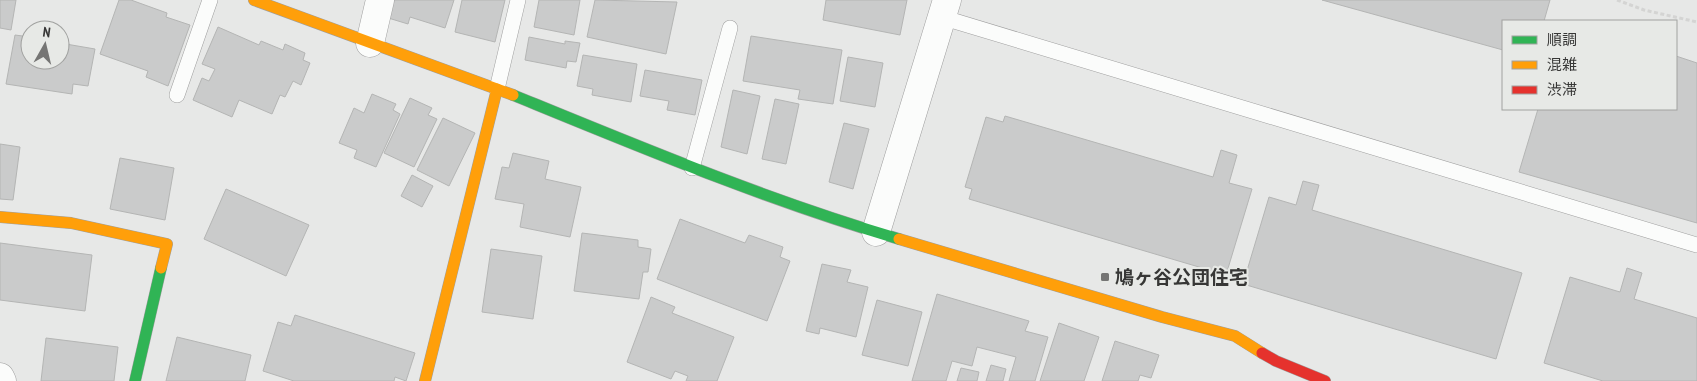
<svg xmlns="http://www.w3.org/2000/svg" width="1697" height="381" viewBox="0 0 1697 381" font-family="'PT Sans Narrow','Noto Sans JP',sans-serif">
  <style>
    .building { fill: #cacbcb; stroke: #b4b5b4 }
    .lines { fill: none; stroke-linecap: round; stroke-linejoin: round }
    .lane-casing { stroke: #9f9f9f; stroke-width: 16 }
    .street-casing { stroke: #9f9f9f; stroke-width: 29 }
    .fast-casing { stroke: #9f9f9f; stroke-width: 12 }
    .slow-casing { stroke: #9f9f9f; stroke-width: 12 }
    .jam-casing { stroke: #9f9f9f; stroke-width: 12 }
    .path { stroke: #d4d4d3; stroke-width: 3; stroke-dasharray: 4 2.5; stroke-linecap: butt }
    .lane { stroke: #fbfcfb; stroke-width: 15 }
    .street { stroke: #fbfcfb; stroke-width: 28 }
    .fast { stroke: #30b455; stroke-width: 11 }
    .slow { stroke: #ff9f0a; stroke-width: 11 }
    .jam { stroke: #e5322d; stroke-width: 11 }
    .poi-dot { fill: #757574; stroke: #e7e9e6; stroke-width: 2 }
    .labels { text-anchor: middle; stroke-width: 4; stroke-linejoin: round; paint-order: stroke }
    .poi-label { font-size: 19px; font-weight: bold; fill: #373736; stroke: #e7e9e6; text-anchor: start }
  </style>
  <rect width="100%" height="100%" fill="#e7e8e7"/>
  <g class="building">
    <path d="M0 0H16L11 30 0 28Z"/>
    <path d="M119 0H131L167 13 166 17 190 25 168 86 146 77 148 71 100 54Z"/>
    <path d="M390 0H454L445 28 410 17 408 24 385 17Z"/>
    <path d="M462 0H505L495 42 455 32Z"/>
    <path d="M539 0H580L574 35 534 27Z"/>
    <path d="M595 0 677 2 666 54 587 37Z"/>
    <path d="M826 0H907L900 35 823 20Z"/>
    <path d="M1322 0H1550L1544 21H1503V50Z"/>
    <path d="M218 27 259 45 261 41 283 50 285 44 305 53 303 60 310 63 301 85 293 81 285 97 280 95 272 114 239 100 232 117 193 100 202 78 209 81 215 69 202 64Z"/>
    <path d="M15 35 30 37V60H60V43L95 49 88 86 73 84 72 94 6 84Z"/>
    <path d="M751 36 842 50 833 104 798 99 800 90 743 81Z"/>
    <path d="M529 37 565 44V41L580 43 576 62 567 61 566 68 525 60Z"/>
    <path d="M583 55 637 64 631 102 592 95 593 89 577 86Z"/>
    <path d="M1676 56 1697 63V223L1519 172 1538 109H1676Z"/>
    <path d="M848 57 883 63 875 107 840 101Z"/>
    <path d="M645 70 702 80 695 115 667 110 669 101 640 96Z"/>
    <path d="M733 90 760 96 747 154 721 147Z"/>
    <path d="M372 94 396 104 393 110 400 114 376 167 354 158 357 150 339 143 354 108 364 113Z"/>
    <path d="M410 98 432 108 428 115 437 119 414 167 384 153Z"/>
    <path d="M775 99 799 104 786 164 762 159Z"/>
    <path d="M1005 116 1213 177 1221 150 1237 155 1229 183 1252 189 1226 275 969 199 972 189 965 187 986 117 1003 122Z"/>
    <path d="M443 118 475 133 449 186 417 170Z"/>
    <path d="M844 123 869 129 853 189 829 182Z"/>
    <path d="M0 144 20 147 13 200 0 199Z"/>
    <path d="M513 153 549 161 545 179 581 187 570 237 520 227 524 204 495 199 502 167 509 168Z"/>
    <path d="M120 158 174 168 165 220 110 209Z"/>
    <path d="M412 175 433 186 422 207 401 196Z"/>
    <path d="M1303 181 1319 185 1312 210 1522 273 1496 359 1243 284 1269 197 1296 205Z"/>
    <path d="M226 189 309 225 286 276 204 239Z"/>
    <path d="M680 219 745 243 749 235 783 247 780 257 790 261 767 321 657 279Z"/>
    <path d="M582 233 638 240V247L651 249 648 272H643L639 299 574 291Z"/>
    <path d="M0 243 92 255 85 311 0 300Z"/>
    <path d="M491 249 542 256 533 319 482 312Z"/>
    <path d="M822 264 851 270 847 282 868 287 856 337 820 328 819 334 806 331Z"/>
    <path d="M1627 268 1642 273 1634 299 1697 318V381H1603L1544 363 1570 277 1620 292Z"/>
    <path d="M937 294 1029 321 1025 331 1048 337 1035 381H1009L1016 357 977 347 972 366 952 361 946 381H912Z"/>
    <path d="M651 297 675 307 672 313 734 337 717 381H686L688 376 675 371 671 379 627 362Z"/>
    <path d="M877 300 922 312 908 366 862 355Z"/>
    <path d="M295 315 415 353 406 381 395 377 394 381H294L263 371 278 322 291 326Z"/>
    <path d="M1059 323 1099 337 1084 381H1040Z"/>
    <path d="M177 337 251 355 245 381H166Z"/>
    <path d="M46 338 118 347 114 381H41Z"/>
    <path d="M1115 341 1159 355 1151 378 1140 375 1138 381H1102Z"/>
    <path d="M991 365 1006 369 1003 381H986Z"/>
    <path d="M961 368 979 372 977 381H957Z"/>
  </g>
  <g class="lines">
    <g class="lane-casing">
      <g id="lane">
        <path d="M941 17 1697 245"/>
        <path d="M497 89 518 0"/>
        <path d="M177 95 210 0"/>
        <path d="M692 168 730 28"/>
      </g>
    </g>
    <g class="street-casing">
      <g id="street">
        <path d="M370 43 380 0"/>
        <path d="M876 232 947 0"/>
        <path d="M0 377 2 381"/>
      </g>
    </g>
    <g class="fast-casing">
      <g id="fast">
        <path d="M513 95C640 147 767 200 899 239"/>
        <path d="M135 381 161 268"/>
      </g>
    </g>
    <g class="slow-casing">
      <g id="slow">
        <path d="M254 0 513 95"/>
        <path d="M0 217 71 223 167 244 161 268"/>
        <path d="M899 239 1162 317 1235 336 1262 353"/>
        <path d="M425 381 497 89"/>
      </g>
    </g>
    <g class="jam-casing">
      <path id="jam" d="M1262 353 1276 361 1325 381"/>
    </g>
    <path class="path" d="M1617 0 1644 10 1697 22"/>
    <use href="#lane" class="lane"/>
    <use href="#street" class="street"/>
    <use href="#fast" class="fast"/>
    <use href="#slow" class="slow"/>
    <use href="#jam" class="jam"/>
  </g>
  <rect class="poi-dot" x="1100" y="272" width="10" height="10" rx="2.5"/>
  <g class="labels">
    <g class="poi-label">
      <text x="1115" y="284">鳩ヶ谷公団住宅</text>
    </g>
  </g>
  <rect x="1502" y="20" width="175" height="90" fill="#e7e9e6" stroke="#a1a2a0"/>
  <rect x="1512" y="36" width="25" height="8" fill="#30b455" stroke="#a1a2a0"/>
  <text x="1547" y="45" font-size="15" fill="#373736">順調</text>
  <rect x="1512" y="61" width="25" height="8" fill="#ff9f0a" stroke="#a1a2a0"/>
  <text x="1547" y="70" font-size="15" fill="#373736">混雑</text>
  <rect x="1512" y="86" width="25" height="8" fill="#e5322d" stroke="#a1a2a0"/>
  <text x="1547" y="95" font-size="15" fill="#373736">渋滞</text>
  <g transform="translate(45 45) rotate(8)"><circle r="24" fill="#e7e9e6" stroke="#a1a2a0"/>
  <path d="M0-4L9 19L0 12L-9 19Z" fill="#757574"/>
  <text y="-8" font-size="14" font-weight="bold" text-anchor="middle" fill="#373736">N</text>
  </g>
</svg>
